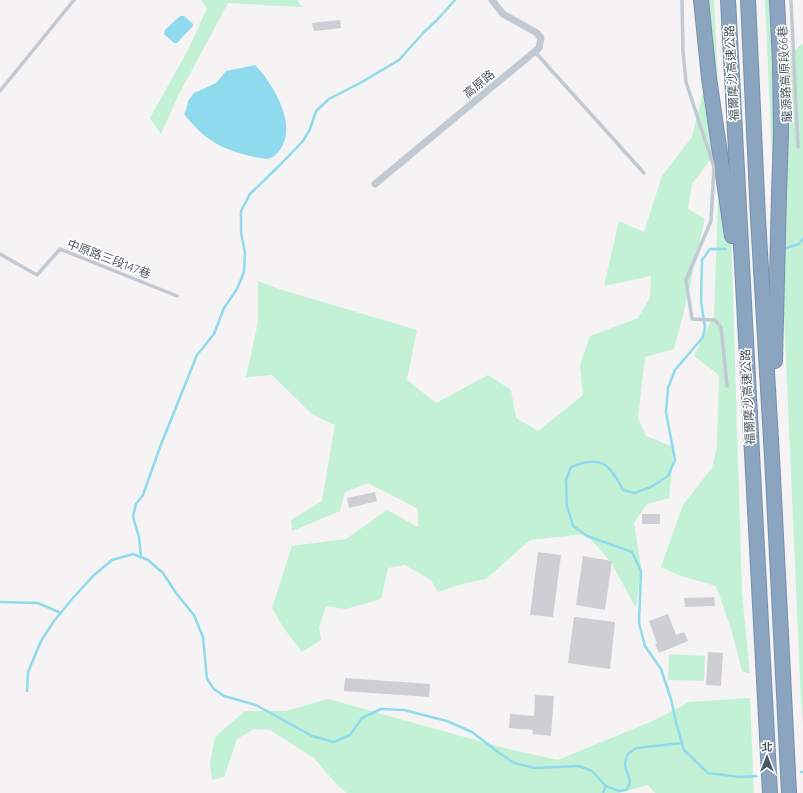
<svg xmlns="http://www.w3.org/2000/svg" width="803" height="793" viewBox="0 0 803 793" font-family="Quicksand,'Noto Sans TC',sans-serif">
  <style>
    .green { fill: #c3f1d5 }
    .water { fill: #90daee }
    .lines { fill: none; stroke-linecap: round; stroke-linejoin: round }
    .stream { stroke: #90daee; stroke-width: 2.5 }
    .building { fill: #cdcfd5 }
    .highway-casing { stroke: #7690ad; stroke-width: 16 }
    .lane { stroke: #c1cad2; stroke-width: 3.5 }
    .street { stroke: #c1cad2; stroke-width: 7 }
    .highway { stroke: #8ba5c1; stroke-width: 14 }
    .labels { text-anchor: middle; stroke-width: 3; stroke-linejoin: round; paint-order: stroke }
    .street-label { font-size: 12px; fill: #4a5661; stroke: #fff }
  </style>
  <rect width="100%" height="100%" fill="#f5f3f3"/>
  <g class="green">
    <path d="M201 0H297L302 7 228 3 178 96 161 134 150 118 188 50 207 8Z"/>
    <path d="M698 0H714L721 145 692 184 688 209 705 219 684 311 674 349 645 357 638 418 646 436 674 447 669 498 647 504 634 523 641 567 636 608 611 562 586 534 530 540 486 579 462 584 438 592 431 580 405 565 388 568 381 599 346 609 326 606 319 627 321 640 302 652 283 627 272 608 292 546 346 539 387 510 418 527V509L368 483 345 492 340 511 292 531 291 520 322 501 335 425 312 414 272 375 246 377 258 322V281L279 289 417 330 407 380 436 403 488 375 511 390 516 418 538 431 583 395 580 365 590 336 638 318 650 298 651 276 604 286 619 221 644 232 662 176 692 137 703 93Z"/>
    <path d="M765 0H782L788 55 803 44V725L800 679 781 247 772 158Z"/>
    <path d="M723 174 731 229 742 593 750 674 742 671 731 628 716 586 681 576 661 567 683 505 712 468 717 446 719 375 694 356 714 315 718 204Z"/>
    <path d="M669 654 705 656 704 681 668 680Z"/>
    <path d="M750 698 754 793H655L648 785 619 793H347L338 786 314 758 270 730 254 729 237 739 224 777 212 780 210 764 215 737 245 711H286L328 699 504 748 558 760 655 720 689 702Z"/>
  </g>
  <g class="water">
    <path d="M180 16H184L193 24V26L177 43H174L164 34 165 30Z"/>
    <path d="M255 65C272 82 295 121 283 144 281 149 277 155 271 158 266 160 256 157 250 156 219 148 205 140 184 114L186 110 188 101 194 93 216 83 226 71Z"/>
  </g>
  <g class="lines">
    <g class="stream">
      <path d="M786 248 799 244 803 239"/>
      <path d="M726 249H710L702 260 701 302 705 327 703 337 675 370 668 388 666 412 675 460 668 476 651 487 634 493 623 490C609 463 601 455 571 467L566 480 567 506 573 526 587 536 632 552 641 571 639 623 645 646 661 669 671 699 676 722 684 750 708 773 740 777 757 776"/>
      <path d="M141 557 139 537 133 517 136 504 143 495 160 447 197 355 214 334 224 308 237 289 244 272 245 253 241 232V211L250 194 280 165 303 141 310 129 316 111 329 99 362 82 399 60 424 32 437 20 455 0"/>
      <path d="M0 602 38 603 61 613"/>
      <path d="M27 691 28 672 41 641 54 621 73 598 93 576 112 560 133 554 148 560 163 573 176 593 194 615 203 637 207 679 214 689 224 696 256 705 312 736 334 742 350 735 362 718 381 709 404 710 447 721 472 732 498 752 514 763 535 768 579 766 592 771 606 786 619 791 626 790C635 779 625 775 625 764 625 761 627 757 628 754L636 748 682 743"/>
      <path d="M801 772H803"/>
      <path d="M603 793 606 786"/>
    </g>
  </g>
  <g class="building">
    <path d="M340 20 341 28 314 31 312 23Z"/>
    <path d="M375 492 377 501 349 508 347 498Z"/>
    <rect x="642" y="514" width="18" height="10"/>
    <path d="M538 552 561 555 553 617 530 615Z"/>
    <path d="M583 556 612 561 605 610 576 605Z"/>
    <path d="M714 597 715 606 685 607 684 598Z"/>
    <path d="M668 614 676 635 684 632 688 641 659 653 655 644 657 643 649 621Z"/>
    <path d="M574 617 615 622 610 669 568 663Z"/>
    <path d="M708 652 723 653 721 686 706 685Z"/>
    <path d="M345 678 430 684 429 697 344 691Z"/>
    <path d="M535 695 554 696 551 736 532 734 533 730 509 728 510 714 534 716Z"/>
  </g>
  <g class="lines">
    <g class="highway-casing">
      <g id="highway">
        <path d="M701 0 709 78 732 236"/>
        <path d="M728 0 770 793"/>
        <path d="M748 0 758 218 772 457 789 793"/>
        <path d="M775 361 779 194 781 133 780 63 777 0"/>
      </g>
    </g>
    <g class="lane">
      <path d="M682 0 683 52 686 82 714 167 711 221 686 280 692 319 715 320 721 327 727 386"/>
      <path d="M791 0 798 147"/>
      <path d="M535 52 644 173"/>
      <path d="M0 91 74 0"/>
      <path d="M0 254 37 275 60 249 177 296"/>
    </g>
    <path class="street" d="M375 184 539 48 541 38 537 33 503 14 492 0"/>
    <use href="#highway" class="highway"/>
  </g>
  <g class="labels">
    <g class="street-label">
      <text transform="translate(732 73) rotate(-93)" y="4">福爾摩沙高速公路</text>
      <text transform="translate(785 74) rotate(-93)" y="4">龍源路高原段66巷</text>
      <text transform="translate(479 84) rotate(-40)" y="4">高原路</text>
      <text transform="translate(109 259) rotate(21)" y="4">中原路三段147巷</text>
      <text transform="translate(748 397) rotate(-93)" y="4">福爾摩沙高速公路</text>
    </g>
  </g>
  <g transform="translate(767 757)" stroke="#ffffff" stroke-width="3" paint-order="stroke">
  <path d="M0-3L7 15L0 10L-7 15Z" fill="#4a5661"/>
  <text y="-6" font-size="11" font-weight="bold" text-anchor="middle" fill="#4a5661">北</text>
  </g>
</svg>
